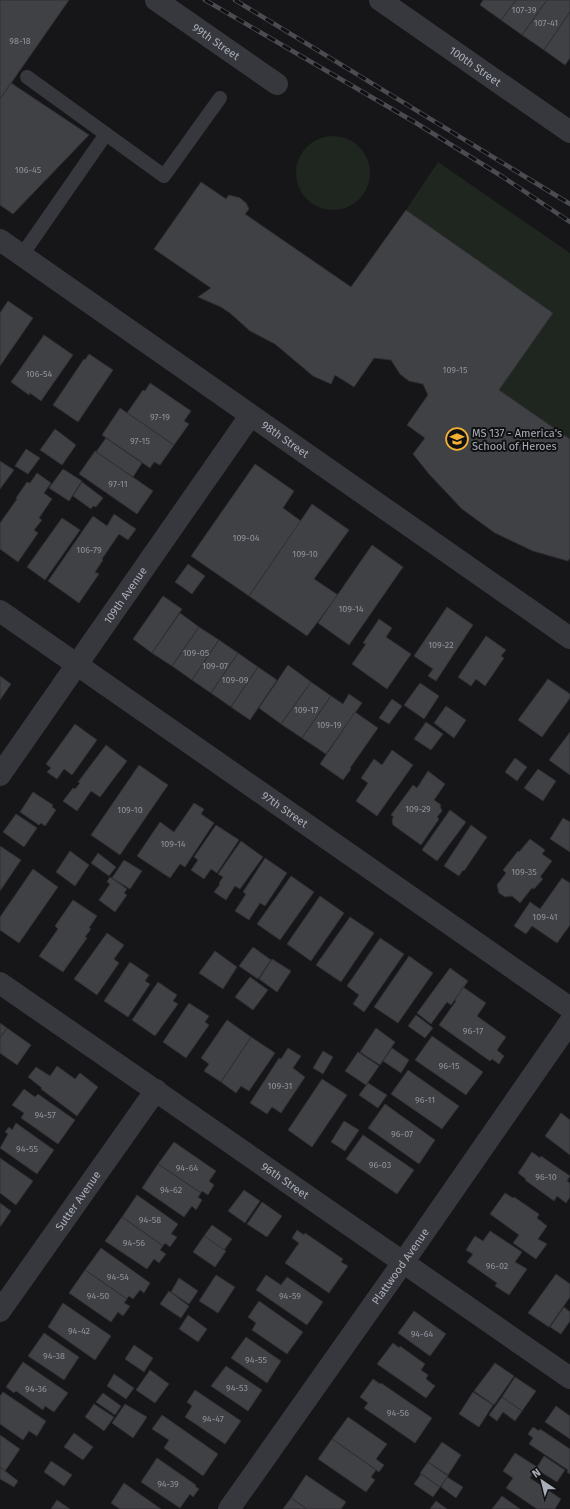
<svg xmlns="http://www.w3.org/2000/svg" width="570" height="1509" viewBox="0 0 570 1509" font-family="'Fira Sans',sans-serif">
  <style>
    .green { fill: #1e261f }
    .building { fill: #404145; stroke: #303034 }
    .lines { fill: none; stroke-linecap: round; stroke-linejoin: round }
    .lane { stroke: #37383d; stroke-width: 14 }
    .street { stroke: #37383d; stroke-width: 22 }
    .rail-casing { stroke: #4a4c52; stroke-width: 4.5 }
    .rail { stroke: #111113; stroke-width: 3; stroke-dasharray: 9; stroke-linecap: butt }
    .labels { text-anchor: middle; stroke-width: 4; stroke-linejoin: round; paint-order: stroke }
    .number-label { font-size: 9px; fill: #8e929b }
    .street-label { font-size: 11px; fill: #a8adb8; stroke: #111113 }
    .poi-label { font-size: 11px; fill: #a8adb8; stroke: #111113; text-anchor: start }
  </style>
  <rect width="100%" height="100%" fill="#161618"/>
  <g class="green">
    <circle cx="333" cy="173" r="37"/>
    <path d="M438 162 570 253V439L499 390 553 313 406 210Z"/>
  </g>
  <g class="building">
    <path d="M0 0H69L0 99Z"/>
    <path d="M483 0H516L501 20 480 5Z"/>
    <path d="M516 0H547L522 35 501 20Z"/>
    <path d="M547 0H570V12L544 50 522 35Z"/>
    <path d="M570 12V58L565 65 544 50Z"/>
    <path d="M11 83 89 135 13 214 0 205V99Z"/>
    <path d="M201 182 226 199 229 195 240 198 246 203 249 209 245 214 351 287 406 210 553 313 499 390 570 439V558L568 561 533 551 495 533 462 509 429 474 413 454 425 438 407 425 428 395 423 384 409 381 400 374 391 360 374 358 354 387 335 375 331 384 313 376 275 344 250 331 230 313 221 307 198 297 211 288 154 249Z"/>
    <path d="M8 301 33 318 0 366V313Z"/>
    <path d="M44 335 73 355 41 401 30 393 29 395 11 382Z"/>
    <path d="M89 354 113 370 78 422 53 405 84 359 85 360Z"/>
    <path d="M150 383 191 411 184 421 189 424 174 445 127 413 143 390 145 391Z"/>
    <path d="M120 408 174 445 160 465 154 462 150 468 102 435Z"/>
    <path d="M55 429 76 445 62 465 40 450Z"/>
    <path d="M106 438 142 463 133 477 96 452Z"/>
    <path d="M26 449 40 458 28 474 15 466Z"/>
    <path d="M95 451 153 491 137 514 79 474Z"/>
    <path d="M0 461 14 470 0 489Z"/>
    <path d="M255 464 294 491 283 508 301 521 249 596 191 556Z"/>
    <path d="M63 469 82 481 69 501 49 488Z"/>
    <path d="M37 473 51 483 44 493 52 499 39 518 42 520 34 530 38 533 18 562 0 549V523L17 499 16 498 27 482 30 483Z"/>
    <path d="M82 482 103 498 96 507 93 506 91 509 73 496Z"/>
    <path d="M312 504 349 530 314 579 338 595 307 636 249 596Z"/>
    <path d="M114 514 136 529 128 540 119 534 102 559 103 560 95 572 99 574 79 603 48 581 93 516 107 526Z"/>
    <path d="M62 518 80 530 45 580 27 567Z"/>
    <path d="M372 545 403 567 349 645 318 623Z"/>
    <path d="M188 564 205 576 192 594 175 582Z"/>
    <path d="M163 596 182 609 152 653 133 639Z"/>
    <path d="M447 607 473 625 436 681 428 676 433 669 414 656Z"/>
    <path d="M180 613 199 627 172 666 152 653Z"/>
    <path d="M379 619 392 628 386 637 411 654 387 689 352 664 366 644 363 643Z"/>
    <path d="M199 627 219 640 192 680 172 666Z"/>
    <path d="M486 636 506 650 501 656 504 658 485 686 476 679 471 686 458 677Z"/>
    <path d="M219 640 238 653 211 693 192 680Z"/>
    <path d="M238 653 258 667 231 707 211 693Z"/>
    <path d="M288 665 311 682 281 724 259 708Z"/>
    <path d="M258 667 277 680 250 720 231 707Z"/>
    <path d="M0 676 11 684 0 700Z"/>
    <path d="M548 679 570 694V698L542 737 518 720Z"/>
    <path d="M311 682 331 696 302 738 281 724Z"/>
    <path d="M420 683 439 696 424 719 404 705Z"/>
    <path d="M349 694 362 703 326 754 302 738 331 696 343 704Z"/>
    <path d="M392 699 402 706 389 724 379 718Z"/>
    <path d="M446 706 466 720 454 738 434 723Z"/>
    <path d="M355 712 378 728 350 768 351 769 343 780 320 764Z"/>
    <path d="M426 722 443 734 431 750 414 739Z"/>
    <path d="M75 724 97 740 72 775 64 769 57 779 47 772 51 768 46 764Z"/>
    <path d="M570 732V775L549 760Z"/>
    <path d="M106 745 127 761 100 797 91 791 77 811 63 801 73 788 75 789 80 783 78 782Z"/>
    <path d="M392 750 413 765 377 816 356 801 368 783 361 778 374 759 382 765Z"/>
    <path d="M515 758 527 767 517 781 505 772Z"/>
    <path d="M139 765 168 785 120 855 91 835Z"/>
    <path d="M538 769 556 781 543 801 524 788Z"/>
    <path d="M428 771 445 784 434 800 441 805 440 806 442 811 437 817 439 819 421 845 393 825 392 819 394 817 391 815 413 785 417 788Z"/>
    <path d="M33 792 53 805 52 807 56 810 45 826 41 823 39 825 20 812Z"/>
    <path d="M194 803 204 809 201 814 214 823 185 867 180 864 170 878 137 856 160 822 174 832Z"/>
    <path d="M450 810 466 822 437 861 422 850Z"/>
    <path d="M16 814 37 828 24 847 3 832Z"/>
    <path d="M563 818 570 822V852L550 839Z"/>
    <path d="M216 825 239 840 217 873 211 869 204 879 191 870 198 860 194 857Z"/>
    <path d="M471 825 487 837 464 871 463 870 459 876 444 866Z"/>
    <path d="M530 839 545 850 542 854 552 861 540 877 543 879 534 889 532 888 520 903 512 896 505 897 499 893 497 885 506 873 503 870 518 851 519 852Z"/>
    <path d="M241 841 263 857 240 889 235 886 226 900 214 892 220 884 219 883 223 877 218 874Z"/>
    <path d="M0 846 21 860 0 891Z"/>
    <path d="M70 851 89 865 75 886 56 872Z"/>
    <path d="M98 853 116 867 109 876 91 863Z"/>
    <path d="M265 858 287 873 265 906 260 903 249 920 235 911 246 894 243 892Z"/>
    <path d="M124 860 142 871 130 889 112 878Z"/>
    <path d="M33 869 58 887 19 943 0 930V917Z"/>
    <path d="M291 876 314 892 280 940 257 924Z"/>
    <path d="M110 877 127 889 124 893 127 895 115 912 99 900 110 884 107 882Z"/>
    <path d="M562 878 570 883V925L557 943 532 926 526 934 514 926 530 902 540 909Z"/>
    <path d="M320 896 344 913 311 961 287 944Z"/>
    <path d="M73 900 97 916 89 928 91 929 85 937 87 938 63 972 39 956 58 929 55 926Z"/>
    <path d="M350 917 374 933 341 982 316 965Z"/>
    <path d="M107 933 124 945 114 959 119 963 97 995 74 979Z"/>
    <path d="M380 938 404 954 364 1012 353 1004 359 995 347 986Z"/>
    <path d="M253 947 271 960 258 979 239 966Z"/>
    <path d="M215 951 237 967 223 989 199 973Z"/>
    <path d="M409 956 433 973 398 1023 374 1007Z"/>
    <path d="M272 959 291 971 277 992 259 979Z"/>
    <path d="M130 962 149 975 145 981 150 984 128 1017 104 1001Z"/>
    <path d="M450 968 468 981 451 1005 447 1002 431 1024 417 1013Z"/>
    <path d="M250 977 268 990 253 1010 235 997Z"/>
    <path d="M158 982 177 995 173 1001 178 1004 155 1036 132 1020Z"/>
    <path d="M463 987 486 1003 477 1016 506 1037 497 1050 504 1056 499 1064 492 1059 490 1061 439 1025 456 1001 455 1000Z"/>
    <path d="M189 1003 209 1016 205 1022 209 1025 186 1058 163 1042Z"/>
    <path d="M416 1015 433 1028 425 1038 408 1026Z"/>
    <path d="M227 1020 251 1037 221 1082 204 1071 209 1064 201 1058Z"/>
    <path d="M0 1023 7 1028 0 1038Z"/>
    <path d="M7 1028 31 1045 17 1065 0 1053V1038Z"/>
    <path d="M376 1028 395 1042 380 1065 360 1052Z"/>
    <path d="M432 1036 483 1072 466 1095 415 1060Z"/>
    <path d="M251 1037 275 1053 249 1091 241 1086 236 1093 221 1082Z"/>
    <path d="M288 1048 301 1056 293 1068 305 1077 281 1113 272 1107 267 1114 250 1103 279 1058 281 1059Z"/>
    <path d="M392 1048 409 1060 401 1073 383 1061Z"/>
    <path d="M323 1051 333 1057 323 1074 313 1068Z"/>
    <path d="M358 1052 379 1066 366 1085 345 1071Z"/>
    <path d="M57 1066 75 1079 80 1073 98 1087 77 1116 41 1089 42 1088 28 1077 36 1067 50 1076Z"/>
    <path d="M408 1070 459 1106 442 1129 391 1094Z"/>
    <path d="M322 1079 347 1095 312 1147 288 1130Z"/>
    <path d="M368 1083 387 1095 378 1108 359 1095Z"/>
    <path d="M24 1089 35 1097 38 1094 75 1120 58 1144 21 1118 24 1113 12 1105Z"/>
    <path d="M385 1104 435 1140 419 1164 368 1128Z"/>
    <path d="M561 1113 570 1120V1155L545 1136Z"/>
    <path d="M344 1121 359 1130 345 1151 331 1142Z"/>
    <path d="M16 1123 54 1150 37 1174 0 1148 8 1134 5 1132 9 1127 12 1130Z"/>
    <path d="M363 1135 414 1170 397 1194 346 1159Z"/>
    <path d="M174 1142 216 1171 209 1181 214 1185 208 1195 202 1191 201 1193 158 1164Z"/>
    <path d="M532 1152 540 1158 541 1156 570 1176 567 1181 570 1183V1197L566 1203 557 1196 554 1201 525 1180 526 1179 518 1173Z"/>
    <path d="M0 1158 33 1181 16 1205 0 1193Z"/>
    <path d="M158 1164 201 1193 198 1197 202 1200 196 1210 192 1206 184 1217 142 1188Z"/>
    <path d="M244 1190 260 1201 245 1223 228 1211Z"/>
    <path d="M505 1193 513 1198 514 1197 539 1214 537 1218 547 1226 538 1239 547 1244 536 1259 513 1243 519 1235 490 1214Z"/>
    <path d="M137 1195 178 1224 171 1234 177 1237 170 1247 165 1243 163 1246 122 1217Z"/>
    <path d="M262 1202 282 1216 267 1237 247 1224Z"/>
    <path d="M0 1203 11 1211 0 1227Z"/>
    <path d="M122 1217 163 1246 160 1250 166 1254 159 1263 154 1259 147 1269 105 1241Z"/>
    <path d="M212 1225 232 1239 224 1250 204 1236Z"/>
    <path d="M297 1230 304 1235 305 1233 343 1259 341 1262 348 1266 329 1293 285 1263 299 1243 292 1238Z"/>
    <path d="M490 1231 522 1252 515 1262 527 1269 509 1295 495 1286 497 1283 467 1262 473 1254 466 1250 475 1236 483 1241Z"/>
    <path d="M204 1236 226 1251 215 1267 193 1252Z"/>
    <path d="M101 1248 150 1283 144 1293 140 1290 133 1299 129 1296 127 1299 85 1270Z"/>
    <path d="M85 1270 127 1299 124 1303 130 1306 123 1316 118 1312 111 1322 69 1293Z"/>
    <path d="M556 1274 570 1284V1297L549 1327 528 1313Z"/>
    <path d="M216 1275 235 1287 218 1313 199 1301Z"/>
    <path d="M266 1275 281 1285 287 1277 323 1302 307 1325 256 1290Z"/>
    <path d="M179 1278 198 1291 189 1304 171 1292Z"/>
    <path d="M169 1291 189 1306 181 1318 160 1304Z"/>
    <path d="M259 1301 303 1332 287 1354 252 1330 256 1323 248 1317Z"/>
    <path d="M63 1303 111 1336 95 1360 48 1327Z"/>
    <path d="M564 1307 570 1312V1321L561 1334 550 1327Z"/>
    <path d="M414 1311 446 1334 430 1356 398 1333Z"/>
    <path d="M188 1315 207 1329 198 1342 179 1329Z"/>
    <path d="M44 1333 79 1357 64 1380 28 1356Z"/>
    <path d="M246 1337 281 1361 267 1383 231 1358Z"/>
    <path d="M393 1343 399 1348 400 1346 425 1364 421 1370 428 1375 426 1379 435 1386 426 1398 377 1364Z"/>
    <path d="M134 1345 153 1358 144 1372 125 1359Z"/>
    <path d="M23 1362 68 1393 54 1412 45 1406 43 1410 16 1391 14 1393 6 1387Z"/>
    <path d="M495 1363 514 1376 494 1405 474 1391Z"/>
    <path d="M226 1366 262 1390 248 1411 211 1386Z"/>
    <path d="M150 1370 169 1384 155 1403 136 1390Z"/>
    <path d="M114 1374 134 1388 126 1399 107 1386Z"/>
    <path d="M515 1377 536 1391 522 1411 502 1397Z"/>
    <path d="M373 1379 380 1384 381 1383 432 1418 415 1443 364 1408 368 1403 360 1397Z"/>
    <path d="M195 1390 241 1421 225 1444 185 1417 192 1406 187 1402Z"/>
    <path d="M3 1392 46 1421 37 1436 29 1431 23 1440 0 1424V1396Z"/>
    <path d="M473 1392 493 1405 479 1427 459 1414Z"/>
    <path d="M103 1393 121 1406 115 1415 96 1402Z"/>
    <path d="M502 1397 522 1411 515 1421 503 1412 497 1421 489 1415Z"/>
    <path d="M94 1404 114 1417 104 1431 85 1417Z"/>
    <path d="M125 1404 147 1417 133 1438 112 1423Z"/>
    <path d="M556 1406 570 1416V1439L545 1422Z"/>
    <path d="M162 1415 218 1454 203 1476 164 1448 169 1440 152 1429Z"/>
    <path d="M348 1417 387 1444 376 1459 384 1465 379 1472 332 1439Z"/>
    <path d="M533 1427 539 1431 540 1429 570 1449V1474L567 1472 568 1470 529 1444 533 1438 528 1434Z"/>
    <path d="M74 1433 93 1447 83 1460 64 1447Z"/>
    <path d="M0 1435 20 1449 5 1471 0 1467Z"/>
    <path d="M332 1439 376 1470 371 1477 375 1480 366 1492 318 1459Z"/>
    <path d="M442 1442 461 1455 448 1475 428 1462Z"/>
    <path d="M515 1453 537 1467 530 1478 561 1499 555 1509H537L506 1488 513 1478 503 1471Z"/>
    <path d="M544 1456 565 1470 557 1482 536 1469Z"/>
    <path d="M157 1458 196 1485 195 1486 199 1489 193 1497 190 1494 180 1508 141 1482Z"/>
    <path d="M51 1461 72 1475 64 1486 44 1472Z"/>
    <path d="M428 1462 448 1476 440 1487 420 1473Z"/>
    <path d="M0 1467 18 1481 14 1487 0 1479Z"/>
    <path d="M421 1474 440 1487 433 1497 414 1484Z"/>
    <path d="M306 1475 346 1502 341 1509H307L291 1498Z"/>
    <path d="M447 1477 463 1487 456 1498 441 1487Z"/>
    <path d="M124 1483 161 1509H120L111 1503Z"/>
    <path d="M502 1496 520 1509H492Z"/>
    <path d="M291 1498 307 1509H283Z"/>
    <path d="M57 1500 70 1509H51Z"/>
    <path d="M436 1501 447 1509H430Z"/>
  </g>
  <g class="lines">
    <g class="lane">
      <path d="M27 77 164 176 220 98"/>
      <path d="M22 255 106 134"/>
    </g>
    <g class="street">
      <path id="s1" d="M156 0 277 84"/>
      <path id="s2" d="M380 0 570 132"/>
      <path id="s3" d="M0 240 570 638"/>
      <path id="s4" d="M0 611 570 1008"/>
      <path id="s5" d="M0 775 250 416"/>
      <path id="s6" d="M0 983 570 1378"/>
      <path id="s7" d="M0 1311 156 1090"/>
      <path id="s8" d="M229 1509 416 1244 570 1022"/>
    </g>
    <g class="rail-casing">
      <g id="rail">
        <path d="M205 0 416 123 503 177 570 222"/>
        <path d="M235 0 570 204"/>
      </g>
    </g>
    <use href="#rail" class="rail"/>
  </g>
  <defs>
    <g id="school-ring" transform="scale(1.15)"><circle r="9.5" fill="#111113" stroke="#f2b134" stroke-width="1.5"/><path d="M0-5L7-2L0 1L-7-2ZM-4 1L0 2.5L4 1V4Q0 6-4 4Z" fill="#f2b134"/></g>
  </defs>
  <g fill-rule="evenodd">
    <use href="#school-ring" x="457" y="439"/>
  </g>
  <g class="labels">
    <g class="number-label">
      <text x="524" y="13">107-39</text>
      <text x="546" y="26">107-41</text>
      <text x="20" y="44">98-18</text>
      <text x="28" y="173">106-45</text>
      <text x="455" y="373">109-15</text>
      <text x="39" y="377">106-54</text>
      <text x="160" y="420">97-19</text>
      <text x="140" y="444">97-15</text>
      <text x="118" y="487">97-11</text>
      <text x="246" y="541">109-04</text>
      <text x="89" y="553">106-79</text>
      <text x="305" y="557">109-10</text>
      <text x="351" y="612">109-14</text>
      <text x="441" y="648">109-22</text>
      <text x="196" y="656">109-05</text>
      <text x="215" y="669">109-07</text>
      <text x="235" y="683">109-09</text>
      <text x="306" y="713">109-17</text>
      <text x="329" y="728">109-19</text>
      <text x="418" y="812">109-29</text>
      <text x="130" y="813">109-10</text>
      <text x="173" y="847">109-14</text>
      <text x="524" y="875">109-35</text>
      <text x="545" y="920">109-41</text>
      <text x="473" y="1034">96-17</text>
      <text x="449" y="1069">96-15</text>
      <text x="280" y="1089">109-31</text>
      <text x="425" y="1103">96-11</text>
      <text x="45" y="1118">94-57</text>
      <text x="402" y="1137">96-07</text>
      <text x="27" y="1152">94-55</text>
      <text x="380" y="1168">96-03</text>
      <text x="187" y="1171">94-64</text>
      <text x="546" y="1180">96-10</text>
      <text x="171" y="1193">94-62</text>
      <text x="150" y="1223">94-58</text>
      <text x="134" y="1246">94-56</text>
      <text x="497" y="1269">96-02</text>
      <text x="118" y="1280">94-54</text>
      <text x="98" y="1299">94-50</text>
      <text x="290" y="1299">94-59</text>
      <text x="79" y="1334">94-42</text>
      <text x="422" y="1337">94-64</text>
      <text x="54" y="1359">94-38</text>
      <text x="256" y="1363">94-55</text>
      <text x="237" y="1391">94-53</text>
      <text x="36" y="1392">94-36</text>
      <text x="398" y="1416">94-56</text>
      <text x="213" y="1422">94-47</text>
      <text x="168" y="1487">94-39</text>
    </g>
    <g class="street-label">
      <text dy="4" stroke="none"><textPath href="#s1" startOffset="73">99th Street</textPath></text>
      <text dy="4" stroke="none"><textPath href="#s2" startOffset="116">100th Street</textPath></text>
      <text dy="4" stroke="none"><textPath href="#s3" startOffset="348">98th Street</textPath></text>
      <text dy="4" stroke="none"><textPath href="#s5" startOffset="219">109th Avenue</textPath></text>
      <text dy="4" stroke="none"><textPath href="#s4" startOffset="347">97th Street</textPath></text>
      <text dy="4" stroke="none"><textPath href="#s6" startOffset="347">96th Street</textPath></text>
      <text dy="4" stroke="none"><textPath href="#s7" startOffset="135">Sutter Avenue</textPath></text>
      <text dy="4" stroke="none"><textPath href="#s8" startOffset="297">Plattwood Avenue</textPath></text>
    </g>
    <g class="poi-label">
      <text x="472" y="437">MS 137 - America's<tspan x="472" dy="13">School of Heroes</tspan></text>
    </g>
  </g>
  <g transform="translate(542 1481) rotate(325)" stroke="#111113" stroke-width="3" paint-order="stroke">
  <path d="M0-3L7 15L0 10L-7 15Z" fill="#a8adb8"/>
  <text y="-6" font-size="11" font-weight="bold" text-anchor="middle" fill="#a8adb8">N</text>
  </g>
</svg>
